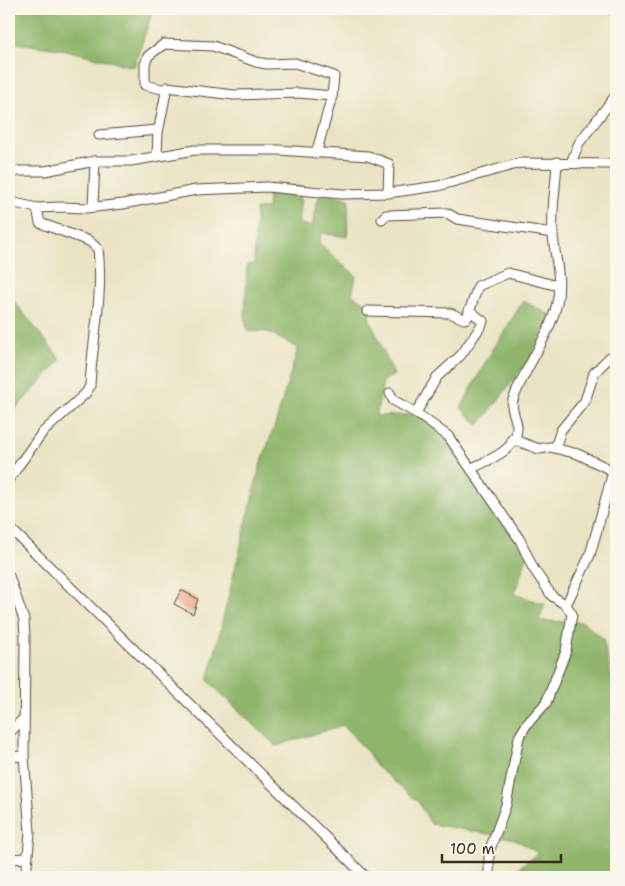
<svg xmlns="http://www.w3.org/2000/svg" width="625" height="886" viewBox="0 0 625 886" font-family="'Shantell Sans',sans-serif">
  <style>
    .forest { fill: #8eb56a; stroke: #647044 }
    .building { fill: #ea9f83 }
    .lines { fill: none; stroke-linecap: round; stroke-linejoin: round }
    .street-casing { stroke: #554637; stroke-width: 11 }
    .street { stroke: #fff; stroke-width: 9 }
  </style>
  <rect width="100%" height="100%" fill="#fbf7ec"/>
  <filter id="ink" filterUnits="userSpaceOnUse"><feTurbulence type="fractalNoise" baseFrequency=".02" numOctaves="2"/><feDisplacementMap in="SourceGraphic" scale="10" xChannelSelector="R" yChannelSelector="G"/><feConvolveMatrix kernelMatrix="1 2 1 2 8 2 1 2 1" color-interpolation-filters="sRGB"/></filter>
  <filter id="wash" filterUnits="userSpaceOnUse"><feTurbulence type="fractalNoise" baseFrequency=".0096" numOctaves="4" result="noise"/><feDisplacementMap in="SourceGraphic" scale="20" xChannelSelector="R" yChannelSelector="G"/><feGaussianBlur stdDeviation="1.12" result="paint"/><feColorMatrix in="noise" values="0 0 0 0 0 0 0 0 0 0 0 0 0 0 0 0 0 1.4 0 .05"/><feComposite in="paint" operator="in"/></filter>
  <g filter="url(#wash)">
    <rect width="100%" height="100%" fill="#eae4c5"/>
    <g class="forest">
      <path d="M9 9H153L134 67 66 50 9 42Z"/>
      <path d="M269 185 301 187 299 224 312 226 320 191 349 199 347 237 321 233 319 243 356 276 352 295 366 303 370 320 394 375 383 381 376 416 427 414 436 419 452 435 528 555 514 594 545 604 539 621 583 622 603 639 616 698V877H507L538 853 515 839 431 824 419 803 375 765 369 754 343 725 276 746 208 681 260 466 275 425 298 348 268 332 247 331 245 316 247 265 254 264 256 209H267Z"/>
      <path d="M9 295 61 360 9 416Z"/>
      <path d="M523 301 551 315 531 357 479 425 461 408 486 361Z"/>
    </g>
    <g id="blocks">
      <path class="building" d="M181 590 198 599 193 614 174 604Z"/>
    </g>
  </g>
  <g filter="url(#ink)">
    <use href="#blocks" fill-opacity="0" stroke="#554637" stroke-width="1"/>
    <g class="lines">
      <g class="street-casing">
        <g id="street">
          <path d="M166 90 145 85V64L148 56 164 44 213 46 256 62 267 64 295 63 334 76 332 96 316 154"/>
          <path d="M99 135 158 130"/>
          <path d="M157 156 158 133 167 87 234 95 299 93 332 96"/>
          <path d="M571 163 579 143 616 95"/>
          <path d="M9 174 18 171H45L95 161H131L195 150H278L368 156 389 164 388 193"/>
          <path d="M9 198 15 203 37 208 61 207 86 208 123 204 196 190 267 187 342 194 388 193 438 186 520 163 616 164"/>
          <path d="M93 207 95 161"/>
          <path d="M382 219 386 215 447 213 457 219 553 233"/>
          <path d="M367 311 450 313 464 319 467 318 478 286 508 273 558 286"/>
          <path d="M390 393 393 400 416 413 448 436 520 540 533 568 552 596 566 605"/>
          <path d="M416 413 437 377 461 355 481 326 483 321 469 310"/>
          <path d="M512 439 539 449 550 447 578 454 613 471"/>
          <path d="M555 448 561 430 585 401 594 373 609 358 616 363"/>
          <path d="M472 468C489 460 518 450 517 426 516 417 510 409 513 400 525 367 549 338 557 303 562 279 555 258 553 235 551 211 556 186 557 162"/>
          <path d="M9 479 42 433 86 393 90 386C92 340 104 295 98 249L89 241 40 223 37 208"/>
          <path d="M9 527 366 877"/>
          <path d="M9 576 24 620 25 637 24 756 30 832 26 877"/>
          <path d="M9 733 24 718"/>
          <path d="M9 757 24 756"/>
          <path d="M9 859 26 858"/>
          <path d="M489 877V852L506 805 519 737 527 724 546 703 566 651 572 614 566 605 590 555 616 461"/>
        </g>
      </g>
      <use href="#street" class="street"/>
    </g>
  </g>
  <rect width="625" height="886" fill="none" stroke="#fbf7ec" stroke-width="30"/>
  <path d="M442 854v8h119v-8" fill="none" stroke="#3b2a1e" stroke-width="2.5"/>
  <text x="450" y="854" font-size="15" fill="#3b2a1e" stroke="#fbf7ec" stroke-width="4" paint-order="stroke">100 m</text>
</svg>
